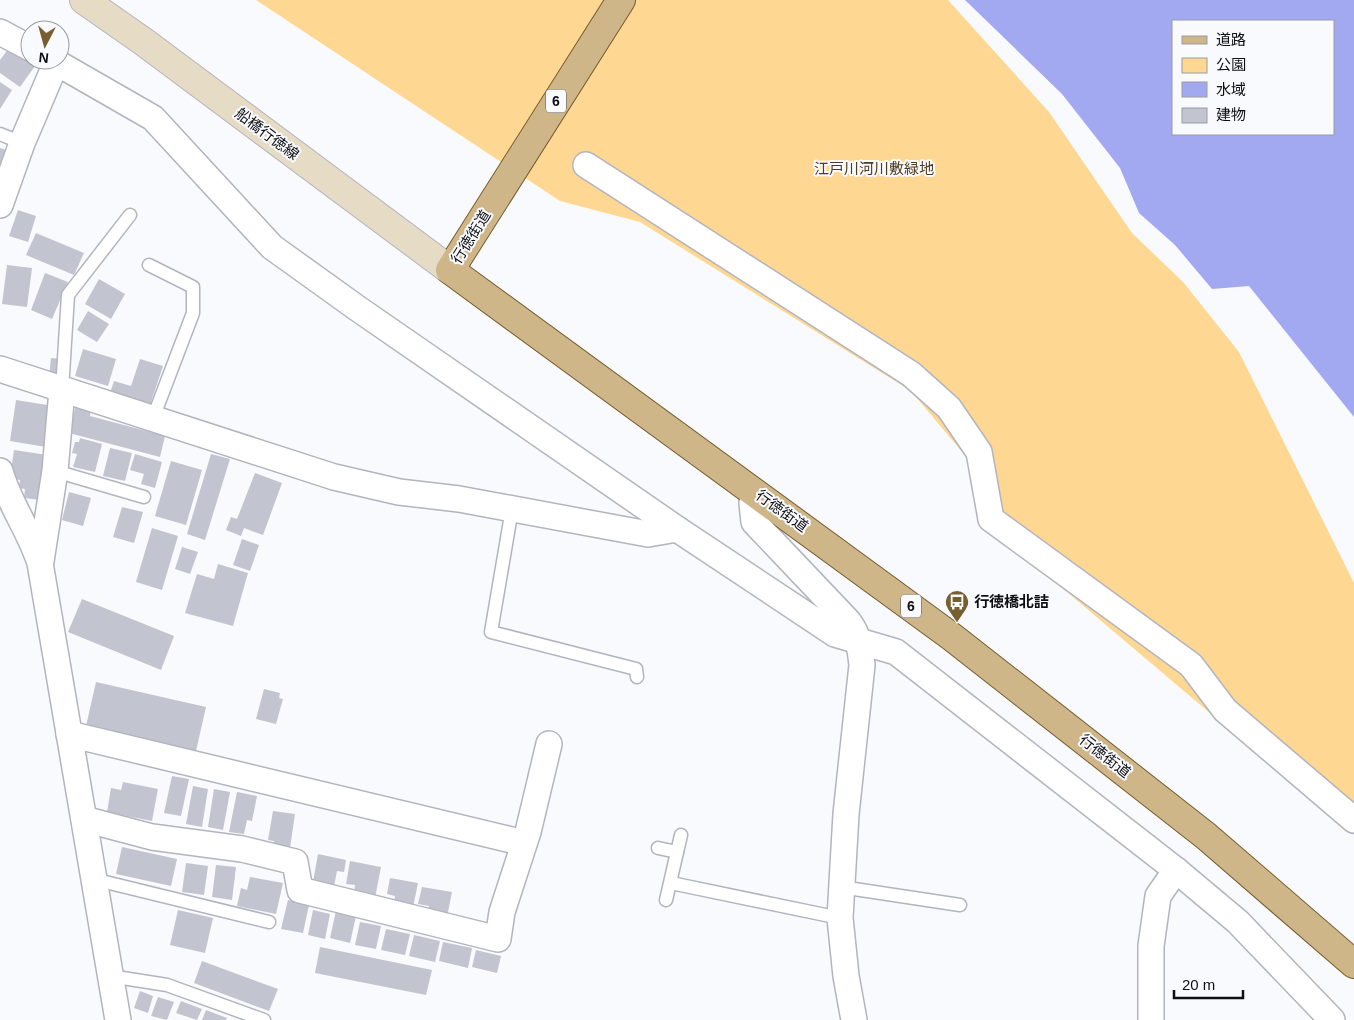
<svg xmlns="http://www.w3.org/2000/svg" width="1354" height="1020" viewBox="0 0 1354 1020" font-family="Arial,'Noto Sans JP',sans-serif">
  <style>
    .green { fill: #fed792 }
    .water { fill: #a2a9f0; fill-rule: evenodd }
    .building { fill: #c2c4cf }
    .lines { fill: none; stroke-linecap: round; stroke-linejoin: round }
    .service-casing { stroke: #b2b4bf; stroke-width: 15 }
    .minor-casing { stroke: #b2b4bf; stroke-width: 28 }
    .secondary-casing { stroke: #b2b4bf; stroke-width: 30 }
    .primary-casing { stroke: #765c2d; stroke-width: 30 }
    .service { stroke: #fff; stroke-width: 12 }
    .minor { stroke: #fff; stroke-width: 25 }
    .secondary { stroke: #e6dbc4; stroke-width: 28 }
    .primary { stroke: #ceb689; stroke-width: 28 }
    .labels { text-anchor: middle; stroke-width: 4; stroke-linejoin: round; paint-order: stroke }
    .shield { fill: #f9fafe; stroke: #55565a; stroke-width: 1 }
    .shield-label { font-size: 14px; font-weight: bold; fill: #0f0f13 }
    .street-label { font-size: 15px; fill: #0f0f13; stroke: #f9fafe }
    .park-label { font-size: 15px; fill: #4e3d1d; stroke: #f9fafe }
    .poi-label { font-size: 15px; font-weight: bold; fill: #0f0f13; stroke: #f9fafe; text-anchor: start }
  </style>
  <rect width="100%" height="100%" fill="#f9fafe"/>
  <path class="green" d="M256 0H948L1049 112 1132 233 1183 282 1239 352 1354 583V835L1067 592 978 525 968 459 911 391 640 222 560 201Z"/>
  <path class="water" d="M965 0H1354V417L1249 286 1212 289 1175 245 1139 213 1120 168 1062 94ZM1173 21H1333V134H1173Z"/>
  <g class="building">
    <path d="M9 48 35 66 20 87 0 73V60Z"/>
    <path d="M0 82 12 90 0 109Z"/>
    <path d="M0 148 6 150 0 167Z"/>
    <path d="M18 210 36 216 28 242 9 236Z"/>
    <path d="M36 233 84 253 74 275 26 255Z"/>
    <path d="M7 265 32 268 27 307 2 304Z"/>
    <path d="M45 273 68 282 52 319 31 310Z"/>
    <path d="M99 279 125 294 111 319 85 304Z"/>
    <path d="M88 311 109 324 97 342 77 330Z"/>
    <path d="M83 349 116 359 108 386 75 376Z"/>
    <path d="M51 358 63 359 61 381 49 379Z"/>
    <path d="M140 359 163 366 148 411 108 399 114 381 131 386Z"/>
    <path d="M16 400 53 406 46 447 10 441Z"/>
    <path d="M76 405 91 409 90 416 165 436 160 457 69 433Z"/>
    <path d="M80 438 102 444 95 472 73 467 77 454 72 453 75 442H79Z"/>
    <path d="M110 448 132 453 125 481 103 476Z"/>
    <path d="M14 450 47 455 41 500 24 498 25 489 19 488 20 480 10 478Z"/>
    <path d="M135 454 162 462 155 488 141 484 144 474 130 470Z"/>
    <path d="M211 454 230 459 205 540 187 534Z"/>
    <path d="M171 461 202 470 186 525 155 516Z"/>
    <path d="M255 473 282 483 263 535 244 528 241 536 226 530 231 517 237 519Z"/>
    <path d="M69 492 91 498 83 526 62 520Z"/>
    <path d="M122 507 143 512 134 543 113 537Z"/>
    <path d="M152 528 178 536 162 590 136 582Z"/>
    <path d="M242 539 259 545 250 571 233 565Z"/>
    <path d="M182 547 198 552 190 574 175 569Z"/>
    <path d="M218 564 248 573 233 626 185 613 197 574 214 579Z"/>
    <path d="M82 599 174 636 161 670 68 632Z"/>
    <path d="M96 682 206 707 196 751 86 726Z"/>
    <path d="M264 689 280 693 279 698 283 699 276 724 256 719Z"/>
    <path d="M172 776 189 779 181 816 164 813Z"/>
    <path d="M123 782 158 789 152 821 107 812 111 788 121 790Z"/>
    <path d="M193 786 208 789 202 827 186 824Z"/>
    <path d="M214 789 230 792 223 830 208 827Z"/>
    <path d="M237 792 257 796 252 821 247 820 244 834 229 832Z"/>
    <path d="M273 811 295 814 290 848 273 845 274 841 268 840Z"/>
    <path d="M122 847 177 859 171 886 116 874Z"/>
    <path d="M318 854 346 860 344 872 337 871 334 886 313 882Z"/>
    <path d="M350 861 381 867 375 898 354 894 355 885 346 884Z"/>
    <path d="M186 863 208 866 204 895 182 892Z"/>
    <path d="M216 865 236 867 232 900 212 897Z"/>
    <path d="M250 877 283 883 276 914 237 906 241 888 247 890Z"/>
    <path d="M390 878 418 883 413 907 394 903 395 896 387 894Z"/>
    <path d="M422 887 452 892 447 917 428 913 429 906 418 904Z"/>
    <path d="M288 900 309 905 303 933 281 929Z"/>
    <path d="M178 910 213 918 205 953 170 945Z"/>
    <path d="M313 910 330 914 325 939 308 935Z"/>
    <path d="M336 911 356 916 350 943 330 938Z"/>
    <path d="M360 922 381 926 376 949 355 945Z"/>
    <path d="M386 929 410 934 405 955 381 950Z"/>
    <path d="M414 935 440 941 435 962 409 956Z"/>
    <path d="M443 942 472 948 468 968 439 961Z"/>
    <path d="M320 947 432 970 426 995 315 973Z"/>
    <path d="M476 950 501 956 497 973 472 967Z"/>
    <path d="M202 961 278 989 269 1011 194 983Z"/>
    <path d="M140 991 153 996 148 1013 134 1008Z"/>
    <path d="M158 997 174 1002 167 1020 151 1016Z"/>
    <path d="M181 1001 202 1009 197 1020 176 1013Z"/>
    <path d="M206 1010 227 1018 226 1020H202Z"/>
  </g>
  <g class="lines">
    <g class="service-casing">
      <g id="service">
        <path d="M0 134 22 143"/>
        <path d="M149 265 193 287V313L153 418"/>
        <path d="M62 390 68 295 130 215"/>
        <path d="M55 471 144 497"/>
        <path d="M512 509 491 632 636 669 637 677"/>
        <path d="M658 848 677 852"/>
        <path d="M93 879 269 922"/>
        <path d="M671 883 840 918"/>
        <path d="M841 887 960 905"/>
        <path d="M666 900 681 835"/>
        <path d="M110 976 167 985 264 1020"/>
      </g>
    </g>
    <g class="minor-casing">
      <g id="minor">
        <path d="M0 32 30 48"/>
        <path d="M52 60 153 118 272 247 357 308 677 529 835 634 896 652 1176 870 1238 922 1332 1020"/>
        <path d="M586 165 911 374 949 408 979 452 991 519 1191 665 1225 710 1354 820"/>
        <path d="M0 205 22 143 56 63"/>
        <path d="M0 369 334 477 399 492 459 499 648 534 677 529"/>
        <path d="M0 471C9 504 30 531 40 563L118 1020"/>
        <path d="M754 492 752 503 754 522 848 621C859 635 860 648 862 665L846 814 840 918 846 976 854 1020"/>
        <path d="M41 561 55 471 62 390"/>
        <path d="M69 734 524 843"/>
        <path d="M84 819 152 837 242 849 295 862 300 890 498 939 502 912 528 832 549 744"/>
        <path d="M1151 1020V946L1158 896 1176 870"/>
      </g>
    </g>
    <g class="secondary-casing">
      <path id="secondary" d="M84 0 144 42 450 270"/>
    </g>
    <g class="primary-casing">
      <path id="primary" d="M621 0 450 270 952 637 1206 836 1354 964"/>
    </g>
    <use href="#service" class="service"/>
    <use href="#minor" class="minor"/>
    <use href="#secondary" class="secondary"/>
    <use href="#primary" class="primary"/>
  </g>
  <defs>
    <g id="bus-pin" transform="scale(1.25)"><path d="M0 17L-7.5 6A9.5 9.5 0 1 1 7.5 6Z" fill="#785f30" stroke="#f9fafe"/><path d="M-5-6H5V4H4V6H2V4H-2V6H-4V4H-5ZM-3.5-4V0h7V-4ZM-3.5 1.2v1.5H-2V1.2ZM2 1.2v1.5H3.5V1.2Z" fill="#fff"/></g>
  </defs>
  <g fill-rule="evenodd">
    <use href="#bus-pin" x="957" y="602"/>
  </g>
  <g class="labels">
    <g class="shield">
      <rect x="546" y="89.5" width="20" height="23" rx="4"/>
      <rect x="901" y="594.5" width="20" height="23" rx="4"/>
    </g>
    <g class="shield-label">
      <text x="556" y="106">6</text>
      <text x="911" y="611">6</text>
    </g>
    <g class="street-label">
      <text transform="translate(267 134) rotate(37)" y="5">船橋行徳線</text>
      <text transform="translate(471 237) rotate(-58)" y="5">行徳街道</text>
      <text transform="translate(782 511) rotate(36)" y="5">行徳街道</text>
      <text transform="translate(1105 756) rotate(38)" y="5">行徳街道</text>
    </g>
    <g class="park-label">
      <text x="874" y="174">江戸川河川敷緑地</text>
    </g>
    <g class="poi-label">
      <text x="974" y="607">行徳橋北詰</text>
    </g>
  </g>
  <rect x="1172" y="20" width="162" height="115" fill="#f9fafe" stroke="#9b9ca0"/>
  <rect x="1182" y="36" width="25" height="8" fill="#ceb689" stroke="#9b9ca0"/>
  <text x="1216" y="45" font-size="15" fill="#0f0f13">道路</text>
  <rect x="1182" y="58" width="25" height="15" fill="#fed792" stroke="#9b9ca0"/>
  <text x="1216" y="70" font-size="15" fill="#0f0f13">公園</text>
  <rect x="1182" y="82" width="25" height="15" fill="#a2a9f0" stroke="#9b9ca0"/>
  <text x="1216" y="95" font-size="15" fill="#0f0f13">水域</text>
  <rect x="1182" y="108" width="25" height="15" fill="#c2c4cf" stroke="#9b9ca0"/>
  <text x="1216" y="120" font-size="15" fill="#0f0f13">建物</text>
  <g transform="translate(45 45) rotate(186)"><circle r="24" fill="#f9fafe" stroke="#9b9ca0"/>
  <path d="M0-4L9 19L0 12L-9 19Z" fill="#785f30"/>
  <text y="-8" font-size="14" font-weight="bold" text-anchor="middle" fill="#0f0f13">N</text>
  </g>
  <path d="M1174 990v8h69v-8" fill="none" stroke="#0f0f13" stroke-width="2.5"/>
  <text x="1182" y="990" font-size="15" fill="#0f0f13" stroke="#f9fafe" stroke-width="4" paint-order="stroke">20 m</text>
</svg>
